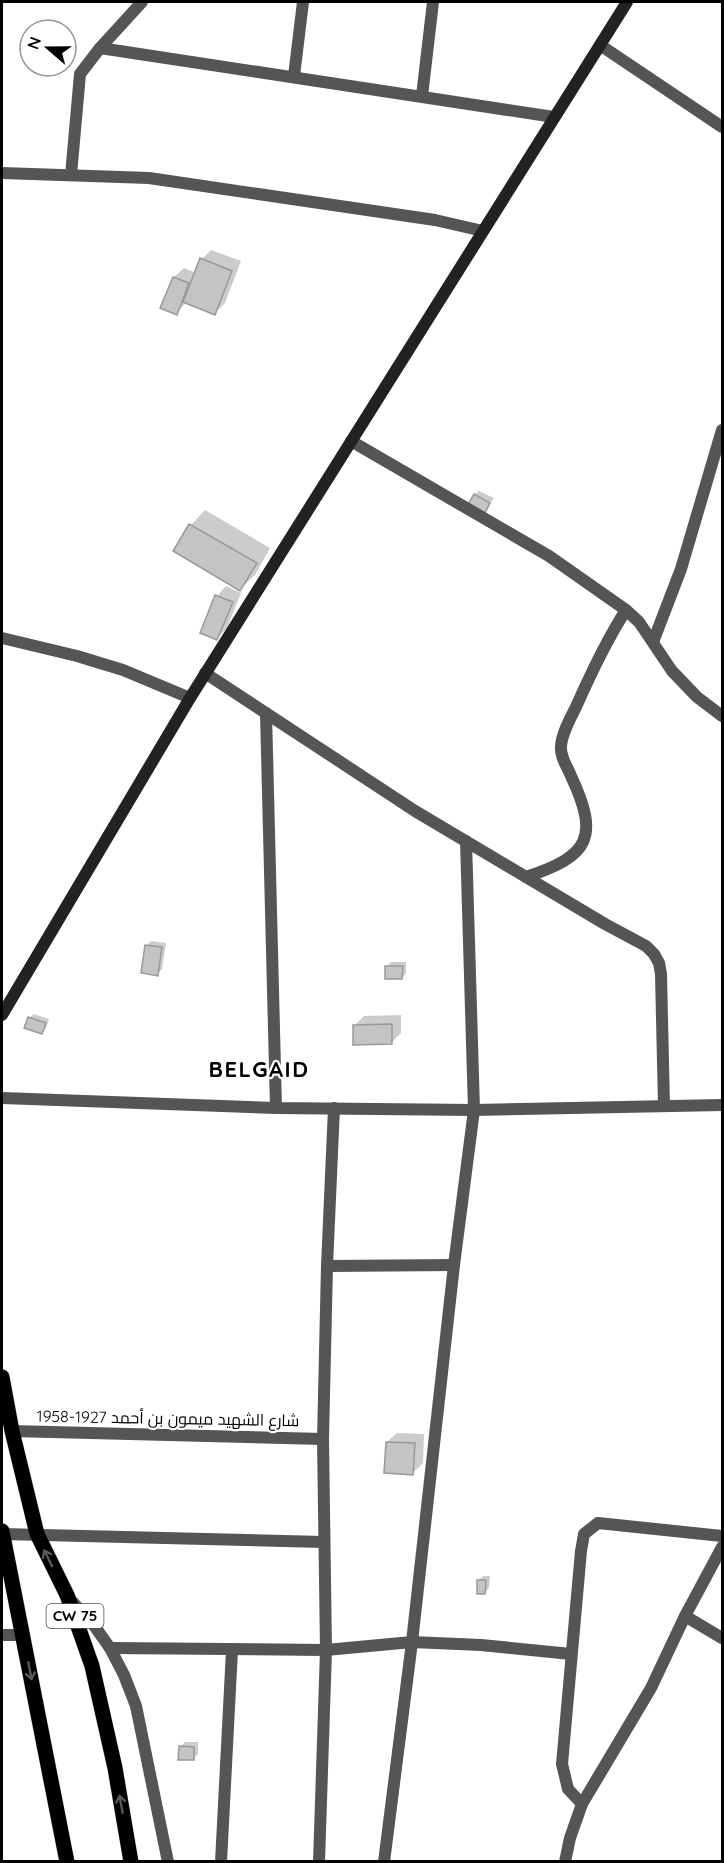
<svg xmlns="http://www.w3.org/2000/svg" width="724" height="1863" viewBox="0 0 724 1863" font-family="Quicksand,Cairo,sans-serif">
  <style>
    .shadow { fill: #0003 }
    .building { fill: #c4c4c4; stroke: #999; stroke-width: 1.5 }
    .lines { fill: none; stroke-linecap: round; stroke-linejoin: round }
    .primary-casing { stroke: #dbdbdb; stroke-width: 16 }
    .street { stroke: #555; stroke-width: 12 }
    .secondary { stroke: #222; stroke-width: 12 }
    .primary { stroke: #000; stroke-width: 15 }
    .oneway { stroke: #595959 }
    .labels { text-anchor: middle; stroke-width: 4.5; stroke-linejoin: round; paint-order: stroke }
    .shield { fill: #fff; stroke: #4c4c4c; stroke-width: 1.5 }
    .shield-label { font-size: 15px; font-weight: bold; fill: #000 }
    .street-label { font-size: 16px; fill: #000; stroke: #fff }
    .district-label { font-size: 22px; font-weight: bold; letter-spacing: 1.5px; fill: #000; stroke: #fff }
  </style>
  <rect width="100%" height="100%" fill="#fff"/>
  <g class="shadow">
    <path d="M211 250 241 261 225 303 215 313 186 303 176 313 174 277 184 268 196 273 202 259Z"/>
    <path d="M479 491 494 498 483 513 475 495Z"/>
    <path d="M205 510 270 548 255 575 240 589 175 550 191 525Z"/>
    <path d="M226 586 241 593 227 628 217 638V596Z"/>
    <path d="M151 941 166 943 162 969 157 974 147 945Z"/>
    <path d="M391 962H406V973L402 978 387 966Z"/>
    <path d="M34 1014 49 1019 46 1028 42 1033 29 1018Z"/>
    <path d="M401 1015V1033L391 1043 354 1026 364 1016Z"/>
    <path d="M397 1433 424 1434 423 1463 413 1473 387 1442Z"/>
    <path d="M483 1576H490L489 1588 485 1592 478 1581Z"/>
    <path d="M185 1742H198V1754L193 1759 180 1747Z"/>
  </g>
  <g class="building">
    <path d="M200 258 232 271 215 315 183 302Z"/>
    <path d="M173 277 189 283 177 315 160 308Z"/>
    <path d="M474 494 490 503 484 515 467 506Z"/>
    <path d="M189 524 257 563 240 591 173 551Z"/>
    <path d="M215 595 233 602 217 640 200 633Z"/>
    <path d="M145 945 162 947 158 976 141 973Z"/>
    <path d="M385 966H403L402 979H385Z"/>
    <path d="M28 1017 46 1023 42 1034 24 1028Z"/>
    <path d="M392 1024V1044L353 1045V1025Z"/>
    <path d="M386 1442 415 1443 413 1475 384 1473Z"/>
    <path d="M477 1580H486L485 1594H477Z"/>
    <path d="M179 1746 194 1747V1760H178Z"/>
  </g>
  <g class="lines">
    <g class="primary-casing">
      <g id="primary">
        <path d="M2 1377 12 1431 37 1534 67 1595 92 1666 115 1768 131 1862"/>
        <path d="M2 1531 67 1862"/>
      </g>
    </g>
    <g class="street">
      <path d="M600 45 722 127"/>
      <path d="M100 48 554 117"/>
      <path d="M294 76 303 2"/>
      <path d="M422 96 433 2"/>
      <path d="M2 173 149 178 435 220 483 231"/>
      <path d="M71 175 80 74 100 48 142 2"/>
      <path d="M351 441 549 556 626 610 639 622 672 671 697 697 722 716"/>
      <path d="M2 638 77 656 123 670 190 698"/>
      <path d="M653 642 681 569 722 430"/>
      <path d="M205 673 415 811 605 924 646 946 654 954 659 963 661 974 664 1106"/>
      <path d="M266 713 276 1108"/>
      <path d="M526 877C589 856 600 838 571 776 567 766 560 757 561 746 562 733 570 719 576 707 591 673 606 641 626 610"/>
      <path d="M2 1098 276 1108 474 1110 722 1105"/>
      <path d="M327 1266 454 1265"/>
      <path d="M12 1431 323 1439"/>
      <path d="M2 1534 323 1542"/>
      <path d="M69 1598 93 1624 110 1648 124 1675 136 1706 168 1862"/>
      <path d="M685 1616 722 1638"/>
      <path d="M2 1635H23"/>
      <path d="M110 1648 326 1650 412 1642 481 1645 571 1654"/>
      <path d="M582 1804 568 1789 562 1764 581 1551 584 1534 598 1523 722 1536"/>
      <path d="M221 1862 232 1650"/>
      <path d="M319 1862 326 1650 323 1439 327 1266 334 1108"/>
      <path d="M384 1862 412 1642 454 1265 474 1110 466 841"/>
      <path d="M565 1862 570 1838 582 1804 651 1688 685 1616 722 1547"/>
    </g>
    <path class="secondary" d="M2 1015 190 698 627 2"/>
    <use href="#primary" class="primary"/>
  </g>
  <defs><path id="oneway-shaft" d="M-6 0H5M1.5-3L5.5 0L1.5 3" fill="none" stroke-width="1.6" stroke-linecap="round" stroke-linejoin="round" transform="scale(1.5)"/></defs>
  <g class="oneway">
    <use href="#oneway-shaft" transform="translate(48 1558) rotate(-116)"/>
    <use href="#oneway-shaft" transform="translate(30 1671) rotate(79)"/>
    <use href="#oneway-shaft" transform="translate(121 1804) rotate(-100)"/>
  </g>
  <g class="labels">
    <rect class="shield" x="46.5" y="1604" width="57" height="24" rx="4.5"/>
    <g class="shield-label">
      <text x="75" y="1621">CW 75</text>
    </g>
    <g class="street-label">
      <text transform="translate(168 1418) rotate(1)" y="6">شارع الشهيد ميمون بن أحمد 1927-1958</text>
    </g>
    <g class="district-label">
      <text x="259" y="1077">BELGAID</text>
    </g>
  </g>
  <rect width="724" height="1863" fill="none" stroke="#000000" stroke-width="6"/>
  <g transform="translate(48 48) rotate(290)"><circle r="28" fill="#ffffff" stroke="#999999" stroke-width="1.5"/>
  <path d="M0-4.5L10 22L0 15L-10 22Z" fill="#000000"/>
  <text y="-9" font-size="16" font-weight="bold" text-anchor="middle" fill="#000000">N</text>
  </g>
</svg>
